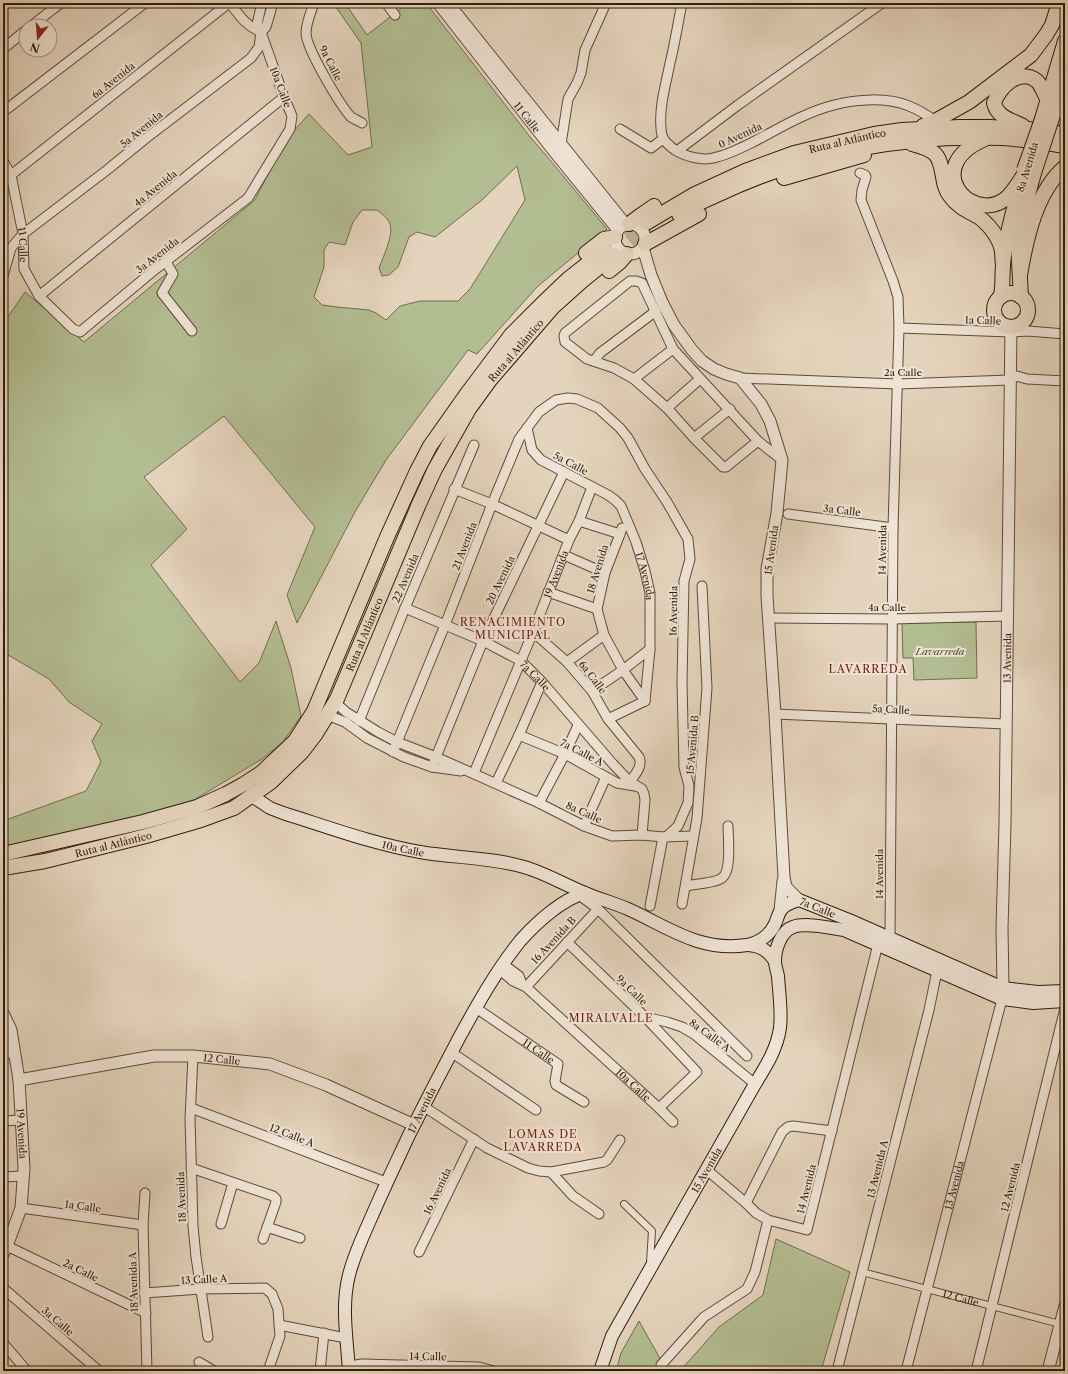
<svg xmlns="http://www.w3.org/2000/svg" width="1068" height="1374" viewBox="0 0 1068 1374" font-family="'Libre Caslon Text',serif">
  <style>
    .green { fill: #b3bd92; stroke: #726d4e; fill-rule: evenodd }
    .lines { fill: none; stroke-linecap: round; stroke-linejoin: round }
    .trunk-tunnel { stroke: #c1af99; stroke-width: 14; stroke-dasharray: 14 7; stroke-linecap: butt }
    .pedestrian-casing { stroke: #5f4b37; stroke-width: 8 }
    .minor-casing { stroke: #5f4b37; stroke-width: 11 }
    .tertiary-casing { stroke: #5f4b37; stroke-width: 13 }
    .secondary-casing { stroke: #321d0a; stroke-width: 14 }
    .primary-casing { stroke: #321d0a; stroke-width: 16 }
    .trunk-casing { stroke: #321d0a; stroke-width: 16 }
    .pedestrian { stroke: #eee3d4; stroke-width: 6 }
    .minor { stroke: #eee3d4; stroke-width: 9 }
    .tertiary { stroke: #eee3d4; stroke-width: 11 }
    .secondary { stroke: #eee3d4; stroke-width: 12 }
    .primary { stroke: #e5d4bd; stroke-width: 14 }
    .trunk { stroke: #e5d4bd; stroke-width: 14 }
    .primary-bridge-casing { stroke: #321d0a; stroke-width: 16; stroke-linecap: butt }
    .primary-bridge { stroke: #e5d4bd; stroke-width: 14 }
    .labels { text-anchor: middle; stroke-width: 4; stroke-linejoin: round; paint-order: stroke }
    .street-label { font-size: 10px; fill: #321d0a; stroke: #eee3d4 }
    .park-label { font-size: 10px; font-style: italic; fill: #594d33; stroke: #eee3d4 }
    .neighbourhood-label { font-size: 11px; letter-spacing: 1px; fill: #7a1f14; stroke: #eee3d4 }
  </style>
  <rect width="100%" height="100%" fill="#e5d4bd"/>
  <filter id="stains"><feTurbulence type="fractalNoise" baseFrequency=".005" numOctaves="4"/><feColorMatrix values="0 0 0 0 .2 0 0 0 0 .09 0 0 0 0 .02 0 0 0 .5 -.17"/></filter>
  <radialGradient id="worn" r=".72"><stop offset=".6" stop-color="#630" stop-opacity="0"/><stop offset="1" stop-color="#630" stop-opacity=".3"/></radialGradient>
  <g class="green">
    <path d="M333 3H345L367 35 408 3H426L531 138 545 154 607 229 538 286 477 354 468 350 386 460 356 510 297 623 287 595 315 527 224 416 144 477 187 529 151 565 240 682 259 663 276 621 291 668 301 716 283 742 262 759 194 800 109 825 31 842 3 846V821L86 791 101 762 92 741 102 724 69 702 49 679 3 652V324L25 292 84 342 255 200 284 142 309 114 348 155 372 147 361 43ZM517 166 525 200 470 289 458 301H420L400 306 386 320 376 313 369 310 337 307 322 305 314 297 324 267V250L329 242 345 245 353 222 362 210H377C382 214 388 218 390 224 394 235 383 257 379 268L382 276 389 275 398 267 409 237 417 232 435 237 482 200Z"/>
    <path d="M976 622 977 678 914 680 913 658H903L902 623Z"/>
    <path d="M776 1239 850 1272 821 1371H680L719 1327 763 1295Z"/>
    <path d="M639 1321 667 1371H616L621 1353Z"/>
  </g>
  <g class="lines">
    <g class="trunk-tunnel">
      <path d="M608 247 646 223"/>
      <path d="M614 255 651 230"/>
    </g>
    <g class="pedestrian-casing">
      <g id="pedestrian">
        <path d="M624 1204 652 1231 650 1263"/>
        <path id="s1" d="M862 1272 1060 1324"/>
      </g>
    </g>
    <g class="minor-casing">
      <g id="minor">
        <path d="M230 3C239 15 246 26 261 32"/>
        <path d="M314 3C311 12 306 23 306 33 306 48 340 105 351 117 354 119 359 121 362 123"/>
        <path d="M386 3 395 15"/>
        <path d="M682 3C678 23 675 43 670 63 666 84 659 106 661 128 661 139 667 144 675 150 684 156 702 161 713 158 728 155 741 148 755 141 780 128 806 112 834 105 857 99 887 97 909 106 919 110 927 115 935 121"/>
        <path d="M31 26 61 3"/>
        <path d="M3 49 26 30"/>
        <path d="M3 112 145 3"/>
        <path d="M620 129 651 148 663 139"/>
        <path d="M558 147 561 144 568 99 577 83 581 73 585 50 606 3"/>
        <path d="M677 151 738 105 882 3"/>
        <path id="s2" d="M3 161 11 175 23 234 24 269 39 296 73 329 80 332 152 272 248 198 290 129 292 116 284 97 261 32 257 24 262 3"/>
        <path d="M860 173 865 175 866 177 862 190 861 200 893 281 898 297 899 328 893 528 890 939"/>
        <path d="M11 175 229 3"/>
        <path d="M166 262 173 274 162 293 192 331"/>
        <path d="M3 276 11 248 23 234 107 170 145 139 251 58 259 47 261 32 266 27 273 3"/>
        <path d="M39 296 284 97"/>
        <path d="M899 328 1011 332 1028 331 1065 334"/>
        <path d="M594 361 600 353 656 311"/>
        <path d="M740 378 898 384 1010 380 1017 376 1027 379 1065 381"/>
        <path d="M634 379 673 349"/>
        <path d="M667 408 700 379"/>
        <path id="s3" d="M527 428 532 450 541 460 608 495 615 500 621 506 636 542 645 571 650 593V649L645 701"/>
        <path d="M694 438 730 409"/>
        <path d="M758 441 726 467H723L694 438 667 408 634 379 614 368 587 359 565 342 564 336 565 333 630 281H636L642 283 673 349 758 441 782 460"/>
        <path d="M454 489 492 504 569 540"/>
        <path d="M788 514 893 528"/>
        <path d="M579 521 620 534 622 528"/>
        <path d="M620 534 605 573 597 609 604 635 623 670 645 701"/>
        <path d="M564 555 605 573"/>
        <path d="M548 592 597 609"/>
        <path id="s4" d="M405 608 483 641 521 661 542 682 613 764 630 782 642 789 644 794 645 800 642 835"/>
        <path d="M768 618 892 619 1007 616"/>
        <path d="M533 632 567 662 592 691 608 719 639 757C643 767 635 774 630 782"/>
        <path d="M567 662 604 635"/>
        <path d="M592 691 623 670 650 649"/>
        <path d="M335 702 346 712 378 732 397 742 436 757 539 803 584 826 612 836 642 835 663 837 693 836"/>
        <path d="M775 714 1006 724"/>
        <path d="M327 715 345 722 367 738 404 757 432 767 461 771"/>
        <path d="M608 719 645 701"/>
        <path d="M359 721 405 608 474 445"/>
        <path d="M519 735 565 754 617 783 635 786"/>
        <path d="M393 752 445 625 492 504 519 439 539 412 556 400 568 398 577 399 598 408 620 428 628 438 645 469 667 502 688 539 690 559 684 581 682 683 684 767 689 786 688 803 678 826 666 837"/>
        <path d="M432 767 483 641 564 472"/>
        <path id="s5" d="M474 773 533 632 569 540 579 521 592 487"/>
        <path d="M496 783 519 735 542 682"/>
        <path d="M539 803 565 754 578 725"/>
        <path d="M584 826 606 777"/>
        <path d="M686 886C695 884 716 883 722 878 732 871 728 837 728 826"/>
        <path d="M579 895 598 909 747 1056"/>
        <path d="M682 904 697 818 707 688 702 586"/>
        <path d="M650 906 663 837"/>
        <path d="M567 942 645 1017 697 1072 659 1108"/>
        <path d="M503 964 519 976 522 984"/>
        <path id="s6" d="M499 969 513 981 526 987 659 1108 673 1122"/>
        <path d="M526 987 598 909"/>
        <path id="s7" d="M476 1008 558 1064 555 1081 556 1085 584 1102"/>
        <path d="M645 1017 667 1022 682 1027 694 1034 755 1084"/>
        <path d="M3 1052 15 1054"/>
        <path d="M451 1052 536 1110"/>
        <path d="M193 1056 190 1119 193 1226 196 1257 208 1337"/>
        <path d="M423 1106 487 1148 528 1168 539 1171 551 1172 604 1162 607 1160 620 1140"/>
        <path d="M191 1108 386 1182"/>
        <path d="M3 1121 21 1120"/>
        <path d="M191 1168 273 1196 276 1199V1202L263 1239"/>
        <path d="M707 1170 746 1203 756 1213 768 1220 807 1230 878 944"/>
        <path d="M551 1172 573 1196 599 1214"/>
        <path d="M3 1177 23 1176"/>
        <path d="M145 1193 143 1225 147 1371"/>
        <path d="M746 1203 782 1132 788 1127 793 1126 832 1131"/>
        <path d="M21 1208 143 1225"/>
        <path d="M221 1224 233 1183"/>
        <path d="M267 1227 300 1238"/>
        <path d="M7 1246 146 1313"/>
        <path d="M419 1252 474 1139"/>
        <path d="M3 1288 99 1371"/>
        <path d="M144 1293 201 1289 265 1288 272 1294 278 1309 280 1336 268 1371"/>
        <path d="M279 1325 346 1338"/>
        <path d="M3 1343 27 1371"/>
        <path d="M199 1362 214 1371"/>
        <path d="M661 1365 704 1317 747 1289 755 1272 768 1220"/>
        <path d="M349 1366 362 1364 479 1367 494 1371"/>
        <path d="M320 1371 324 1333"/>
        <path d="M837 1371 929 1010 937 971"/>
        <path id="s8" d="M906 1371 1002 999"/>
        <path d="M976 1371 1065 1008"/>
      </g>
    </g>
    <g class="tertiary-casing">
      <g id="tertiary">
        <path id="s9" d="M438 3 553 150 618 230"/>
        <path d="M448 3 626 225"/>
        <circle cx="630" cy="239" r="15"/>
        <path d="M643 248 651 275 662 302 674 325 692 350 702 361 714 369 726 374 740 378 761 404 770 421 782 460 777 513 767 569V596L775 714 784 877 786 887 799 900"/>
        <path d="M780 911 783 881"/>
        <path id="s10" d="M1003 988 1002 928 1005 824 1011 327"/>
        <path id="s11" d="M3 1013 11 1030 19 1080 24 1168 21 1208 7 1246 3 1254"/>
        <path id="s12" d="M19 1080 154 1056H193L270 1064 326 1085 414 1125"/>
        <path d="M1048 1371 1065 1306"/>
      </g>
    </g>
    <g class="secondary-casing">
      <g id="secondary">
        <path id="s13" d="M252 796 270 808 283 813C328 827 373 844 420 852 454 858 490 857 524 867 545 873 565 885 585 893 599 899 614 903 628 909 668 927 699 952 747 945 759 943 770 935 775 924 777 920 778 914 781 910 785 904 792 902 799 900L849 920 1003 988 1038 992 1065 991"/>
        <path d="M748 945C761 946 767 950 775 961"/>
        <path id="s14" d="M349 1371C347 1339 341 1306 349 1275 354 1255 363 1236 371 1218 383 1190 396 1163 409 1135 425 1103 442 1070 459 1038 477 1005 496 971 520 941 536 923 562 899 585 893"/>
        <path id="s15" d="M600 1371 612 1336 755 1084C766 1066 777 1049 780 1028 782 1011 779 993 778 976 777 971 775 966 775 961 775 949 781 931 793 927 805 922 831 928 844 930L1002 999 1033 1003 1065 1001"/>
      </g>
    </g>
    <g class="primary-casing">
      <g id="primary">
        <path d="M1042 119 1065 41"/>
        <path d="M1051 121 1065 80"/>
        <circle cx="1011" cy="310" r="17"/>
        <path d="M1001 296C1003 286 1002 276 1003 266 1005 236 1015 207 1022 178"/>
        <path d="M1021 297 1018 244 1020 225 1034 173"/>
      </g>
    </g>
    <g class="trunk-casing">
      <g id="trunk">
        <path d="M1060 96 1065 92"/>
        <path d="M923 126 935 121 969 102 1031 55 1046 35 1052 25 1059 3"/>
        <path d="M1023 126C1011 120 997 117 994 103 1000 87 1019 67 1037 81 1042 86 1044 94 1048 100"/>
        <path d="M985 139C921 166 969 223 1004 200 1012 194 1017 185 1023 176"/>
        <path d="M912 144C919 146 928 148 934 153 945 162 940 184 950 196 957 206 966 210 977 216 987 222 998 236 1001 247 1003 253 1002 260 1003 265"/>
        <path d="M784 178 864 155"/>
        <path d="M679 214C691 206 704 201 717 195 805 153 905 134 1002 138 1023 139 1044 143 1065 146"/>
        <path id="s16" d="M646 223 695 194 745 171 794 153 874 134 902 130 959 127H990L1028 129 1065 134"/>
        <path d="M629 224 641 215 654 206"/>
        <path d="M645 244 699 214"/>
        <path d="M586 253 604 239 615 237"/>
        <path d="M609 271 620 262 627 254"/>
        <path d="M1020 275C1026 240 1036 191 1065 167"/>
        <path d="M3 854 143 822 197 807 226 794 244 784 261 773 295 741 314 711 387 537 417 471 430 446 466 395 511 335 543 303 568 279 605 250"/>
        <path id="s17" d="M3 868 45 861 146 836 201 820 234 808 271 782 302 752 315 735 337 699 419 504 435 469 469 409 490 380 553 307 582 281 614 255"/>
      </g>
    </g>
    <use href="#pedestrian" class="pedestrian"/>
    <use href="#minor" class="minor"/>
    <use href="#tertiary" class="tertiary"/>
    <use href="#secondary" class="secondary"/>
    <use href="#primary" class="primary"/>
    <use href="#trunk" class="trunk"/>
    <g class="primary-bridge-casing">
      <g id="primary-bridge">
        <path d="M1024 170 1042 119"/>
        <path d="M1034 173 1051 121"/>
      </g>
    </g>
    <use href="#primary-bridge" class="primary-bridge"/>
  </g>
  <g class="labels">
    <g class="street-label">
      <text transform="translate(331 63) rotate(63)" y="4">9a Calle</text>
      <text transform="translate(113 80) rotate(-38)" y="4">6a Avenida</text>
      <text transform="translate(281 87) rotate(69)" y="4">10a Calle</text>
      <text dy="4" stroke="none"><textPath href="#s9" startOffset="145">11 Calle</textPath></text>
      <text transform="translate(141 129) rotate(-39)" y="4">5a Avenida</text>
      <text transform="translate(740 135) rotate(-25)" y="4">0 Avenida</text>
      <text dy="4" stroke="none"><textPath href="#s16" startOffset="219">Ruta al Atlántico</textPath></text>
      <text transform="translate(1027 167) rotate(-73)" y="4">8a Avenida</text>
      <text transform="translate(155 188) rotate(-39)" y="4">4a Avenida</text>
      <text dy="4" stroke="none"><textPath href="#s2" startOffset="87">11 Calle</textPath></text>
      <text transform="translate(157 255) rotate(-38)" y="4">3a Avenida</text>
      <text transform="translate(983 320) rotate(2)" y="4">1a Calle</text>
      <text dy="4" stroke="none"><textPath href="#s17" startOffset="785">Ruta al Atlántico</textPath></text>
      <text x="903" y="376">2a Calle</text>
      <text transform="translate(571 463) rotate(28)" y="4">5a Calle</text>
      <text transform="translate(842 510) rotate(7)" y="4">3a Calle</text>
      <text transform="translate(464 546) rotate(-69)" y="4">21 Avenida</text>
      <text transform="translate(771 550) rotate(-82)" y="4">15 Avenida</text>
      <text transform="translate(882 550) rotate(-89)" y="4">14 Avenida</text>
      <text transform="translate(597 569) rotate(-73)" y="4">18 Avenida</text>
      <text dy="4" stroke="none"><textPath href="#s5" startOffset="215">19 Avenida</textPath></text>
      <text dy="4" stroke="none"><textPath href="#s3" startOffset="203">17 Avenida</textPath></text>
      <text transform="translate(405 578) rotate(-67)" y="4">22 Avenida</text>
      <text transform="translate(500 580) rotate(-64)" y="4">20 Avenida</text>
      <text x="887" y="611">4a Calle</text>
      <text transform="translate(673 611) rotate(-89)" y="4">16 Avenida</text>
      <text dy="4" stroke="none"><textPath href="#s17" startOffset="461">Ruta al Atlántico</textPath></text>
      <text dy="4" stroke="none"><textPath href="#s10" startOffset="330">13 Avenida</textPath></text>
      <text dy="4" stroke="none"><textPath href="#s4" startOffset="148">7a Calle</textPath></text>
      <text transform="translate(593 677) rotate(53)" y="4">6a Calle</text>
      <text transform="translate(891 709) rotate(3)" y="4">5a Calle</text>
      <text transform="translate(692 745) rotate(-85)" y="4">15 Avenida B</text>
      <text transform="translate(582 752) rotate(27)" y="4">7a Calle A</text>
      <text transform="translate(584 812) rotate(24)" y="4">8a Calle</text>
      <text dy="4" stroke="none"><textPath href="#s17" startOffset="113">Ruta al Atlántico</textPath></text>
      <text dy="4" stroke="none"><textPath href="#s13" startOffset="161">10a Calle</textPath></text>
      <text transform="translate(879 874) rotate(-90)" y="4">14 Avenida</text>
      <text dy="4" stroke="none"><textPath href="#s13" startOffset="615">7a Calle</textPath></text>
      <text transform="translate(553 940) rotate(-47)" y="4">16 Avenida B</text>
      <text transform="translate(632 990) rotate(44)" y="4">9a Calle</text>
      <text transform="translate(710 1035) rotate(36)" y="4">8a Calle A</text>
      <text dy="4" stroke="none"><textPath href="#s7" startOffset="76">11 Calle</textPath></text>
      <text dy="4" stroke="none"><textPath href="#s12" startOffset="205">12 Calle</textPath></text>
      <text dy="4" stroke="none"><textPath href="#s6" startOffset="178">10a Calle</textPath></text>
      <text dy="4" stroke="none"><textPath href="#s14" startOffset="277">17 Avenida</textPath></text>
      <text dy="4" stroke="none"><textPath href="#s11" startOffset="123">19 Avenida</textPath></text>
      <text transform="translate(292 1135) rotate(21)" y="4">12 Calle A</text>
      <text transform="translate(877 1169) rotate(-76)" y="4">13 Avenida A</text>
      <text dy="4" stroke="none"><textPath href="#s15" startOffset="228">15 Avenida</textPath></text>
      <text dy="4" stroke="none"><textPath href="#s8" startOffset="192">13 Avenida</textPath></text>
      <text transform="translate(1010 1187) rotate(-76)" y="4">12 Avenida</text>
      <text transform="translate(806 1189) rotate(-76)" y="4">14 Avenida</text>
      <text transform="translate(437 1191) rotate(-64)" y="4">16 Avenida</text>
      <text transform="translate(181 1197) rotate(-92)" y="4">18 Avenida</text>
      <text transform="translate(83 1206) rotate(8)" y="4">1a Calle</text>
      <text transform="translate(81 1270) rotate(26)" y="4">2a Calle</text>
      <text transform="translate(204 1279) rotate(-3)" y="4">13 Calle A</text>
      <text transform="translate(133 1282) rotate(-92)" y="4">18 Avenida A</text>
      <text dy="4" stroke="none"><textPath href="#s1" startOffset="102">12 Calle</textPath></text>
      <text transform="translate(58 1321) rotate(41)" y="4">3a Calle</text>
      <text transform="translate(428 1356) rotate(1)" y="4">14 Calle</text>
    </g>
    <g class="park-label">
      <text x="940" y="655">Lavarreda</text>
    </g>
    <g class="neighbourhood-label">
      <text x="513" y="626">RENACIMIENTO<tspan x="513" dy="13">MUNICIPAL</tspan></text>
      <text x="868" y="673">LAVARREDA</text>
      <text x="611" y="1022">MIRALVALLE</text>
      <text x="543" y="1138">LOMAS DE<tspan x="543" dy="13">LAVARREDA</tspan></text>
    </g>
  </g>
  <rect width="1068" height="1374" fill="none" stroke="#e5d4bd" stroke-width="16"/>
  <rect x="4" y="4" width="1060" height="1366" fill="none" stroke="#321d0a" stroke-width="2"/>
  <rect x="8" y="8" width="1052" height="1358" fill="none" stroke="#321d0a"/>
  <g transform="translate(38 38) rotate(197)"><circle r="19" fill="#eee3d4" stroke="#a39483"/>
  <path d="M0-3L7 15L0 10L-7 15Z" fill="#8f2418"/>
  <text y="-6" font-size="11" font-weight="bold" text-anchor="middle" fill="#321d0a">N</text>
  </g>
  <rect width="100%" height="100%" filter="url(#stains)"/>
  <rect width="100%" height="100%" fill="url(#worn)"/>
</svg>
